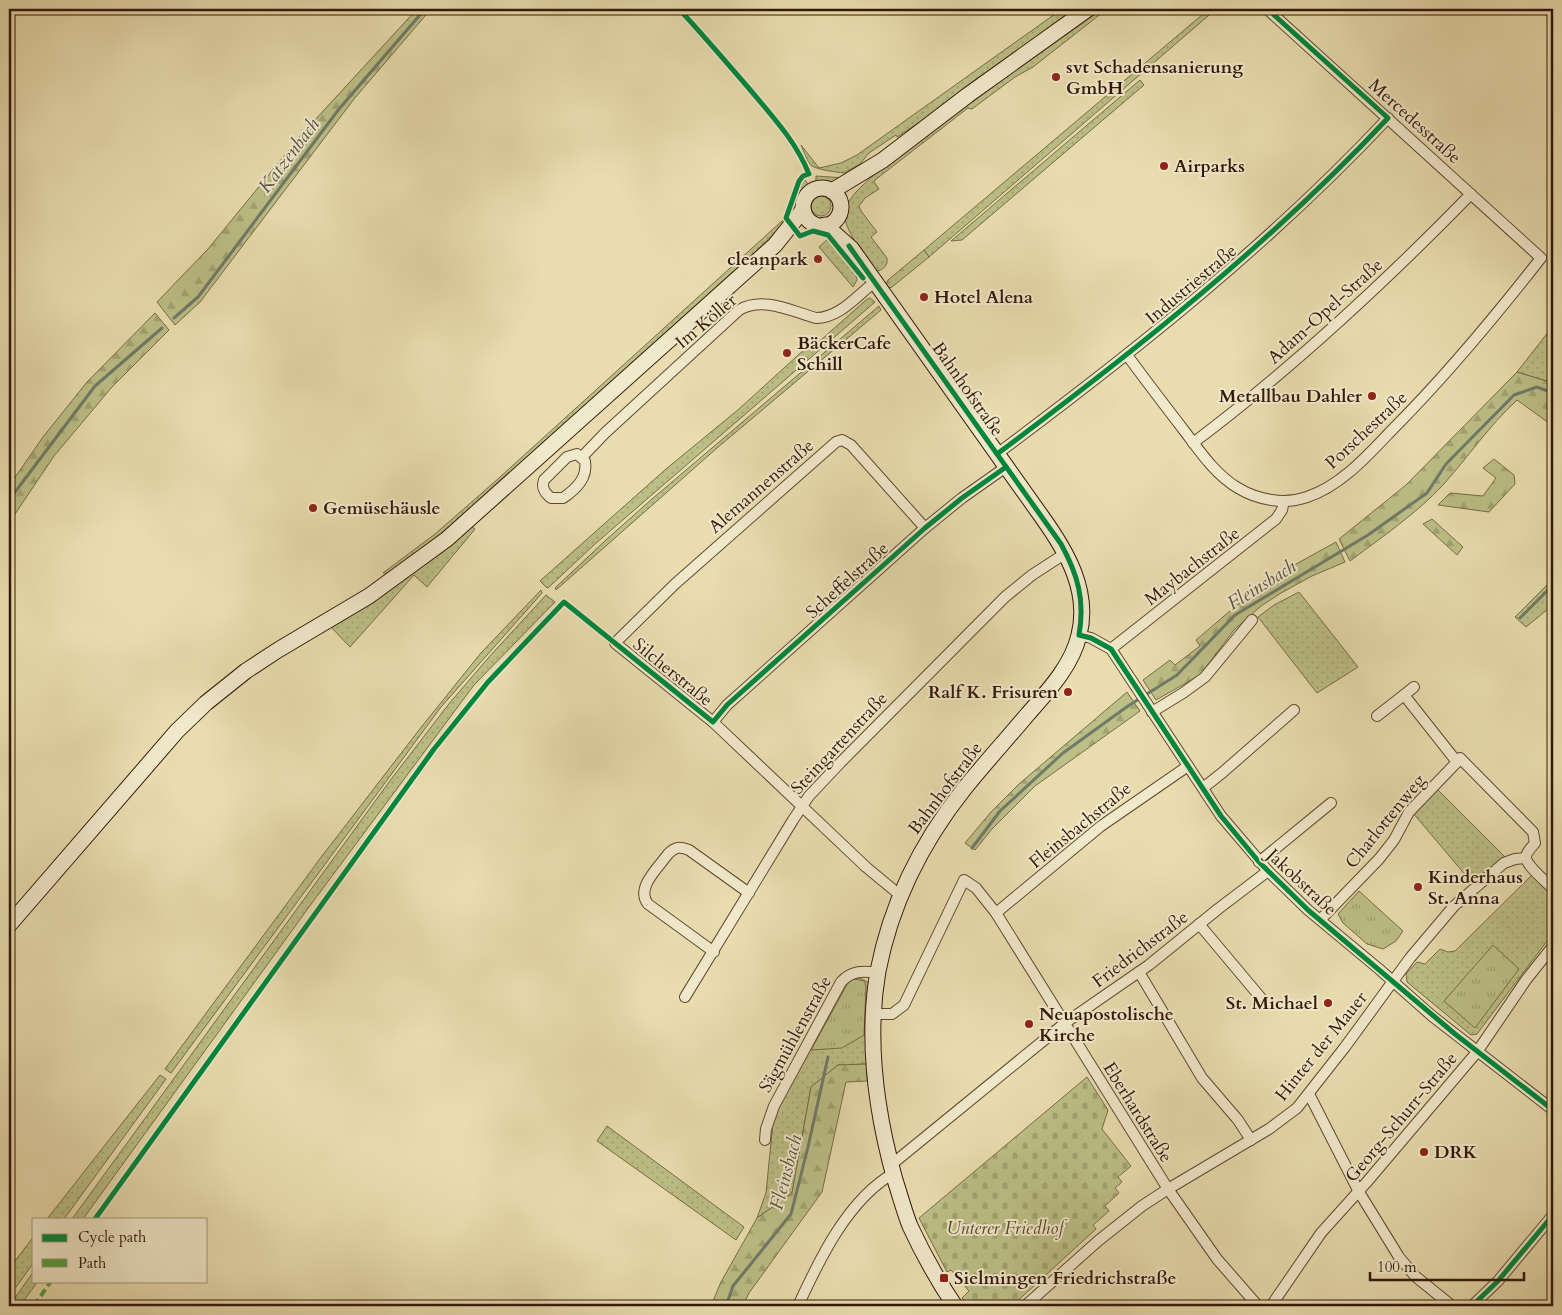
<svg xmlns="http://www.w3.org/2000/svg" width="1562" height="1315" viewBox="0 0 1562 1315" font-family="Cardo,serif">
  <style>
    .grass { fill: url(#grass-dots); stroke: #776c48 }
    .forest { fill: url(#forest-firs); stroke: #776c48 }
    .cemetery { fill: url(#cemetery-stones); stroke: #776c48 }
    .park { fill: url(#park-tufts); stroke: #776c48 }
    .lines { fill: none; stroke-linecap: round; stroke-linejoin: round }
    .stream { stroke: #6f7a68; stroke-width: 3 }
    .street-casing { stroke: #604932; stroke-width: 12 }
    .secondary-casing { stroke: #321809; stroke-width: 17 }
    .street { stroke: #f1e9cb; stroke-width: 10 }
    .secondary { stroke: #f1e9cb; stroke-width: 15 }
    .quiet { stroke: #52a13e; stroke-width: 4; stroke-dasharray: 8 4; stroke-linecap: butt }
    .cycleway-casing { stroke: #f1e9cb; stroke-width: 8 }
    .cycleway { stroke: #00873e; stroke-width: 5 }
    .poi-dot { fill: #8f2418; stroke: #f1e9cb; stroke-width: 2 }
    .labels { text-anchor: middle; stroke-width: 4; stroke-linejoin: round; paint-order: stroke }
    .poi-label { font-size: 18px; font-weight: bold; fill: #321809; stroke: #f1e9cb; text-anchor: start }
    .street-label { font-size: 18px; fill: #321809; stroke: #f1e9cb }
    .park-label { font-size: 18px; font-style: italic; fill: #5b4a2e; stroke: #f1e9cb }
    .water-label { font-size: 19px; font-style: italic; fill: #555141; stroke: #f1e9cb }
  </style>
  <defs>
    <pattern id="grass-dots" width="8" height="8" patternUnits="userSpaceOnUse" patternTransform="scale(1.25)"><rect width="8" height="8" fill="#bcbf86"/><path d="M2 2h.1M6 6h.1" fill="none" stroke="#a2a372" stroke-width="1.8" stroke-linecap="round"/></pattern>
    <pattern id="forest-firs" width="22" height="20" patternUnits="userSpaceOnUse" patternTransform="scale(1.25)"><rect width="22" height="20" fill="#bcbf86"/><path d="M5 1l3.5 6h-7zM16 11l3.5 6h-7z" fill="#a2a372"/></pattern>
    <pattern id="cemetery-stones" width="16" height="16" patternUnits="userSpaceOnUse" patternTransform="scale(1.25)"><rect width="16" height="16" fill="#bcbf86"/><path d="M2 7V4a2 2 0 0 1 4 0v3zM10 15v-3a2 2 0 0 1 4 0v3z" fill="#a2a372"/></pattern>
    <pattern id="park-tufts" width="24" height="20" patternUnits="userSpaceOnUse" patternTransform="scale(1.25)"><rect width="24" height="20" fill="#bcbf86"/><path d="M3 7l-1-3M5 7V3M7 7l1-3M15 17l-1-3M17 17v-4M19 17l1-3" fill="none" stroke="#a2a372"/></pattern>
  </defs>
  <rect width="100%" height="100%" fill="#e9ddaf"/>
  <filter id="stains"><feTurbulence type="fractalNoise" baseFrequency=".004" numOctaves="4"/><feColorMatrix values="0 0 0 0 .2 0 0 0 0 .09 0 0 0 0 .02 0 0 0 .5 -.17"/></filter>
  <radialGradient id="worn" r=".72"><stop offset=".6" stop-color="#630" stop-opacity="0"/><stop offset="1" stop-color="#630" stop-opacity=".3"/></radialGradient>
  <g class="grass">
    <path d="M1062 9H1076L943 107 897 137 896 135 869 153 860 164 844 173C836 172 819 170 812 166 807 163 804 151 801 145L819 168 841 163 857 155Z"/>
    <path d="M1093 9H1107L1033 67 1015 77 972 109 968 108 875 180 874 182 879 189 865 198 859 206 861 211 877 232 871 237 887 258C888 265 884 269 878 271L873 269C865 255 842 228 845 212 846 205 851 198 856 192 878 169 905 151 929 132 983 90 1038 50 1093 9Z"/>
    <path d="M1209 9H1216L929 257 924 250Z"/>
    <path d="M1140 80 1144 85 962 240 951 241Z"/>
    <path d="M816 176 845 178C835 181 827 184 816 181Z"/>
    <path d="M802 180H805L808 184 801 194 797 207 790 218C789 210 797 187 802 180Z"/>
    <circle cx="821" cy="206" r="10"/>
    <path d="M783 220 786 222 754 253 453 524 390 573H383L435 534 499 478Z"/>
    <path d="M828 239 855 271 857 280 853 287 819 247Z"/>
    <path d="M870 298 875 302 595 544 548 588 546 587 540 581 666 469 739 409 807 347H813L866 300Z"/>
    <path d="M879 306 881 310 717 448 556 590 555 588 607 539 652 499Z"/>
    <path d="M1553 326V383L1517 372Z"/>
    <path d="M469 525 475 529 427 587 414 575 350 647 331 627Z"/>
    <path d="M1553 579V605L1526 627 1515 617Z"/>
    <path d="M541 590 542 593 441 707 171 1073 165 1069 322 856 419 730 480 654Z"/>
    <path d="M1299 592 1358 667 1317 693 1258 617 1274 605Z"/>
    <path d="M546 595 555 602 474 685 309 907 83 1219H72L389 782 448 705 489 657Z"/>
    <path d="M1436 788 1505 857 1473 884 1413 813Z"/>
    <path d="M1532 875 1553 894V933L1477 1034 1471 1035 1407 982 1406 974 1417 962 1425 964 1440 949 1448 952 1455 951Z"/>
    <path d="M850 977C858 978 865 978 870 985L867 1064 838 1065 811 1087 792 1193 757 1218 766 1193 774 1112 846 980Z"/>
    <path d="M160 1075 166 1079 64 1219H47Z"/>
    <path d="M607 1126 744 1227 736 1240 597 1141Z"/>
    <path d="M34 1236V1262L9 1297V1269Z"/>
    <path d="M34 1271V1281H38L20 1306H9Z"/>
  </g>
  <g class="forest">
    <path d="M417 9H431L354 99 200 302 175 325 157 302 208 249 302 134Z"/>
    <path d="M924 250 929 257 892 287 889 288 886 284 888 280Z"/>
    <path d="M155 313 169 330 112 387 54 456 9 523V486L43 437 87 382Z"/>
    <path d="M1517 372 1553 383V426L1517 400C1488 427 1469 456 1443 485 1416 514 1382 537 1350 561L1339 539 1406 485Z"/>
    <path d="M1494 459 1514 475 1515 484 1489 512 1438 505 1450 493 1483 496 1496 478 1483 468Z"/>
    <path d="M1432 519 1463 547 1457 555 1423 524Z"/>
    <path d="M1336 542 1345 562 1312 576 1281 593 1261 606 1234 630 1200 675 1156 700 1143 680 1170 660 1175 665 1200 646 1196 640 1237 605 1278 574Z"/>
    <path d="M1127 692 1140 711 1035 786 992 829 975 850 965 843 991 812 1019 784Z"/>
    <path d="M867 1064V1081L846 1082 822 1192 749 1293 743 1306H711L721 1282 757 1218 792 1193 811 1087 838 1065Z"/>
  </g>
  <path class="cemetery" d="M1087 1077 1108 1110 1102 1129 1131 1166 1118 1177 1122 1182 1115 1188 1119 1193 1105 1206 1109 1211 1093 1225 1096 1229 1012 1306H970L962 1298 969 1291 951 1270 947 1272 919 1218Z"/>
  <g class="park">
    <path d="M1359 891 1403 931 1396 941 1383 949 1367 944 1343 923 1338 914Z"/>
    <path d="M1493 945 1519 969 1475 1028 1444 1001Z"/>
    <path d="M855 979 864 981 866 986 864 1035 842 1048 811 1050 849 981Z"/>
  </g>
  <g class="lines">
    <g class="stream">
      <path d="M174 318 198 297 339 109 425 9"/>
      <path d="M9 500 95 386 162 328"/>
      <path d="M1520 618 1553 585"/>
      <path d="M972 848 1000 811 1063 753 1128 706 1177 675 1235 615 1368 535 1427 493 1446 464 1514 395 1537 387 1553 393"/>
      <path d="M726 1306 733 1286 791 1214 808 1147 828 1057"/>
    </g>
    <g class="street-casing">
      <g id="street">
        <path d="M1127 355C1146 381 1166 407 1186 433 1201 453 1216 475 1238 488 1258 500 1284 505 1307 497 1341 486 1368 455 1392 430 1446 376 1494 318 1541 258L1267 9"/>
        <path d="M1193 443C1293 368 1384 283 1471 194"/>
        <path d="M577 454 585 461C588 478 576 489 563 498H551C545 493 541 488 544 480L567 457Z"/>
        <path d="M997 454C1135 351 1270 244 1388 118"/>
        <path d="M582 457 605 433 739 310C763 296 791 311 816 318 840 318 857 295 875 282"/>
        <path d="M1079 635 1091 638 1111 649 1221 816 1268 871 1308 910 1379 969 1432 1016 1553 1110"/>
        <path d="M1111 649 1276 519 1282 510 1284 501"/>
        <path d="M1404 695 1414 687"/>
        <path d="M1152 712 1183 693 1205 677 1252 620"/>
        <path d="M1377 716 1404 695 1457 762"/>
        <path d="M713 722 727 705 925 528 962 498 1006 467"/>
        <path d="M1457 762 1460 758 1533 832 1535 843C1532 847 1526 852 1526 857 1526 866 1547 882 1553 889"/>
        <path d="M1203 788 1222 773 1294 710"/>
        <path d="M1259 862 1331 803"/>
        <path d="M901 896 866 867 713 722 615 643 675 584 836 442 842 440 851 445 925 528"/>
        <path d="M996 913 1101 826 1188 766"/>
        <path d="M1321 919 1379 859 1394 840 1409 812 1457 762"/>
        <path d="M1199 924 1261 998"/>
        <path d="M714 952 648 904C635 888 659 867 668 854 675 847 680 846 689 850L749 893"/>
        <path d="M1139 972 1202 1078 1238 1120 1251 1140"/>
        <path d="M685 997 793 820 809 796 841 762 1005 597 1032 575 1066 553"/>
        <path d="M874 1014H892L904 1005 964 880 976 888 996 913 1168 1189 1217 1259 1258 1306"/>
        <path d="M1309 1094 1359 1192 1399 1257 1415 1276 1452 1306"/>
        <path d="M765 1140 766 1129 774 1106 841 982C852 970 863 971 878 973"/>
        <path d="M891 1165 1065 1023 1149 965 1218 909 1268 871"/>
        <path d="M798 1306C819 1260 848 1199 894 1173"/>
        <path d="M1025 1306 1098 1241 1142 1206 1168 1189 1269 1129 1297 1108 1345 1047 1410 958 1454 906 1504 863 1515 859 1526 858"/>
        <path d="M1271 1306 1321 1233 1366 1183 1477 1052 1526 980 1553 946"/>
        <path d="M1472 1306 1498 1281 1553 1215"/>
      </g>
    </g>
    <g class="secondary-casing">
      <g id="secondary">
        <circle cx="822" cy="207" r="19"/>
        <path d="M832 191 883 160 968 95 1088 9"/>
        <path d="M825 225 851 248 1042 517C1067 552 1090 591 1079 635 1072 666 1047 692 1027 715 1006 740 984 764 964 789 922 842 891 904 878 971 866 1040 876 1112 895 1180 900 1195 904 1211 910 1226 923 1254 938 1281 955 1306"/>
        <path d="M9 925 177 731 206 703 246 671 278 650 369 596 447 539 775 245 803 210"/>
      </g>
    </g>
    <use href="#street" class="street"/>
    <use href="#secondary" class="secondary"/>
    <path class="quiet" d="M34 1306 51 1281"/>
    <g class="cycleway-casing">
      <g id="cycleway">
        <path d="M679 9C704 36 728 64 752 92 774 118 796 142 809 174L803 176 799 181 786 218 800 236 813 231 828 235 863 278"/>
        <path d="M849 246 1061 544C1078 575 1085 600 1079 635L1091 638 1111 649 1221 816 1259 862 1308 910 1455 1034 1553 1110"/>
        <path d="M997 454C1135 351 1270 244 1388 118L1274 15 1280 9"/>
        <path d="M95 1219 434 749 488 682 564 602 713 722 727 705 925 528 962 498 1006 467"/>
        <path d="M1472 1306 1498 1281 1553 1215"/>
      </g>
    </g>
    <use href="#cycleway" class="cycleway"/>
  </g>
  <g class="poi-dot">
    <circle cx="1056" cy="77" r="5"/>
    <circle cx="1164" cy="166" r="5"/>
    <circle cx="818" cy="259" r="5"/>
    <circle cx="924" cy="297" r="5"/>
    <circle cx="787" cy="353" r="5"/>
    <circle cx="1372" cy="396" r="5"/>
    <circle cx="313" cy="508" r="5"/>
    <circle cx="1068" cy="692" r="5"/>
    <circle cx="1418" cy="887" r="5"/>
    <circle cx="1328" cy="1003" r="5"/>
    <circle cx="1029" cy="1024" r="5"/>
    <circle cx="1424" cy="1152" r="5"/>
    <rect x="939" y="1273" width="10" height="10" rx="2.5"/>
  </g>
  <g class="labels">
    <g class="poi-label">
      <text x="1066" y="73">svt Schadensanierung<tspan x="1066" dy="21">GmbH</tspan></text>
      <text x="1174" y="172">Airparks</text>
      <text x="808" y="265" text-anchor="end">cleanpark</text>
      <text x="934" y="303">Hotel Alena</text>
      <text x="797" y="349">BäckerCafe<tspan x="797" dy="21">Schill</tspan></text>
      <text x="1362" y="402" text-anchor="end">Metallbau Dahler</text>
      <text x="323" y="514">Gemüsehäusle</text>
      <text x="1058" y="698" text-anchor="end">Ralf K. Frisuren</text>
      <text x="1428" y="883">Kinderhaus<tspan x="1428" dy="21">St. Anna</tspan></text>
      <text x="1318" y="1009" text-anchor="end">St. Michael</text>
      <text x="1039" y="1020">Neuapostolische<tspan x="1039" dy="21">Kirche</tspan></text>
      <text x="1434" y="1158">DRK</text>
      <text x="954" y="1284">Sielmingen Friedrichstraße</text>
    </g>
    <g class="street-label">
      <text transform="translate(1415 121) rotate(42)" y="6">Mercedesstraße</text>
      <text transform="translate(1191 284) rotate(-40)" y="6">Industriestraße</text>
      <text transform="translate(1325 311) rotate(-42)" y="6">Adam-Opel-Straße</text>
      <text transform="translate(706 321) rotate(-40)" y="6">Im Köller</text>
      <text transform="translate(968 389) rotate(55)" y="6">Bahnhofstraße</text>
      <text transform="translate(1366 430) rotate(-43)" y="6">Porschestraße</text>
      <text transform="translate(761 486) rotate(-41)" y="6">Alemannenstraße</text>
      <text transform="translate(1192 566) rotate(-38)" y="6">Maybachstraße</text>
      <text transform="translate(847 580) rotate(-42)" y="6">Scheffelstraße</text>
      <text transform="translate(673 672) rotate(39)" y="6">Silcherstraße</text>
      <text transform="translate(839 743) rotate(-47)" y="6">Steingartenstraße</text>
      <text transform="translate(945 788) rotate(-53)" y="6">Bahnhofstraße</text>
      <text transform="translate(1385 821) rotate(-51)" y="6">Charlottenweg</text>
      <text transform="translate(1080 825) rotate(-39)" y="6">Fleinsbachstraße</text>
      <text transform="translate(1302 882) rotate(43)" y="6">Jakobstraße</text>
      <text transform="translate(1140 949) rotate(-37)" y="6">Friedrichstraße</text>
      <text transform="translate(795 1034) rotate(-61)" y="6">Sägmühlenstraße</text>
      <text transform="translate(1321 1046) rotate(-51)" y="6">Hinter der Mauer</text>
      <text transform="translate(1138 1112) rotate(58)" y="6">Eberhardstraße</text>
      <text transform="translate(1401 1117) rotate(-50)" y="6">Georg-Schurr-Straße</text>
    </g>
    <g class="park-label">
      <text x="1005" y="1234">Unterer Friedhof</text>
    </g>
    <g class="water-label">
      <text transform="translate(288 155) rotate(-53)" y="7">Katzenbach</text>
      <text transform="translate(1261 584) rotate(-32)" y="7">Fleinsbach</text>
      <text transform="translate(785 1172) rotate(-75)" y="7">Fleinsbach</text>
    </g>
  </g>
  <rect width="1562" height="1315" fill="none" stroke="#e9ddaf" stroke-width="30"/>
  <rect x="10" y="10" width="1542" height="1295" fill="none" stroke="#321809" stroke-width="2.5"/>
  <rect x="15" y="15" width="1532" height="1285" fill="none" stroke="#321809"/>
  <rect x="32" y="1218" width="175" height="65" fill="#f1e9cb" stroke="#a5957d"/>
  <rect x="42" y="1234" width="25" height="8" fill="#00873e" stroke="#a5957d"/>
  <text x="78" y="1242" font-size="15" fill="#321809">Cycle path</text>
  <rect x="42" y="1259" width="25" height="8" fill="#52a13e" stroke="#a5957d"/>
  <text x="78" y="1268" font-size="15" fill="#321809">Path</text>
  <path d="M1370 1272v8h154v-8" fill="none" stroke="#321809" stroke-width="2.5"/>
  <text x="1377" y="1272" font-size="15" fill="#321809" stroke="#f1e9cb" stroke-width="4" paint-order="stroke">100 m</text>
  <rect width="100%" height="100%" filter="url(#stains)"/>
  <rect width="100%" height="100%" fill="url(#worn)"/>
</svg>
